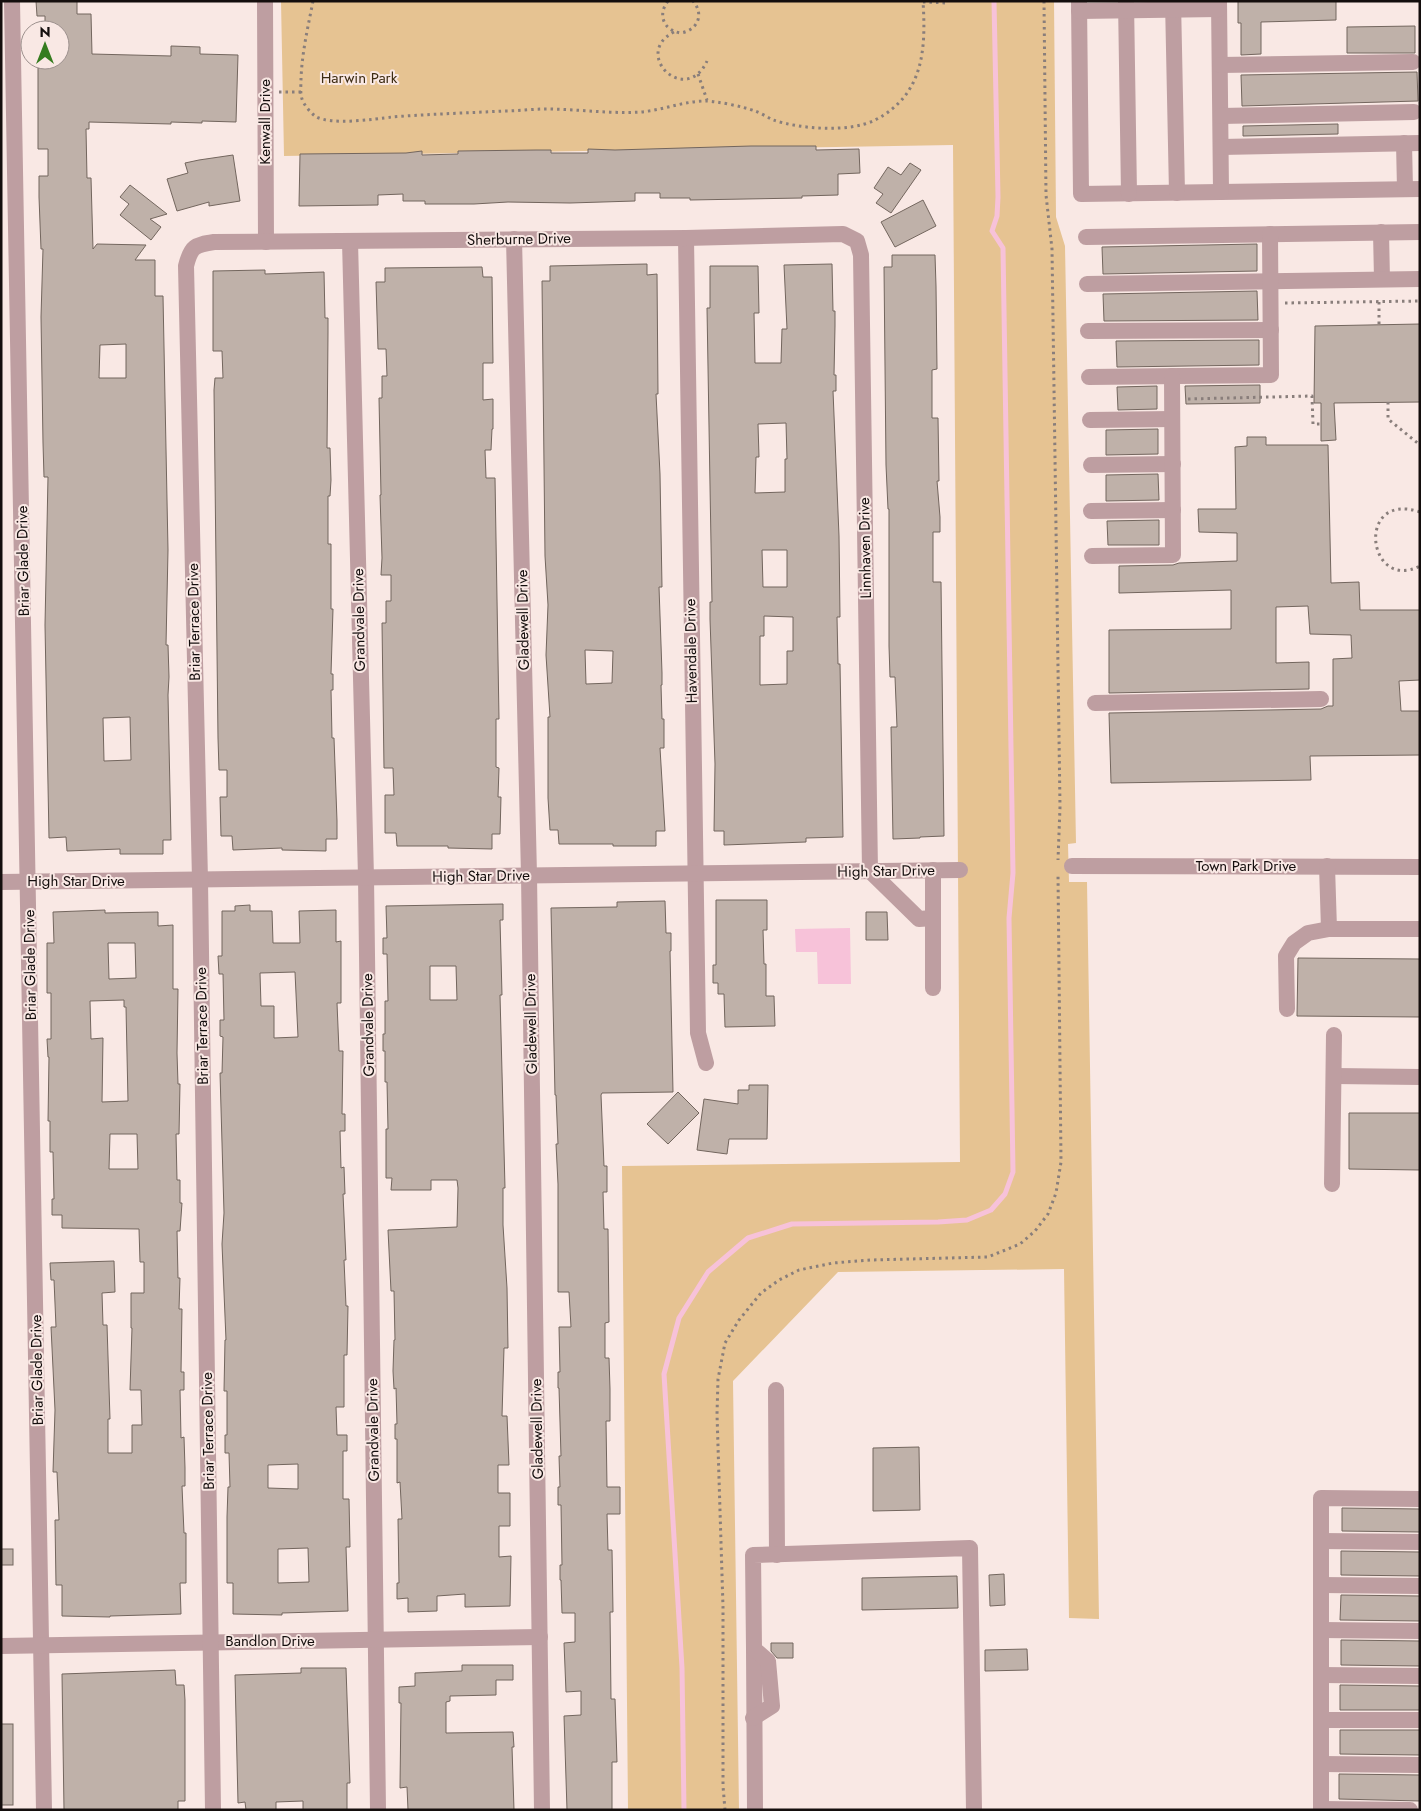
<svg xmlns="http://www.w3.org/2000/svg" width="1421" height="1811" viewBox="0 0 1421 1811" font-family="Jost,sans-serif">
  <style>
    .green { fill: #e6c392 }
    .water { fill: #f7c2d9 }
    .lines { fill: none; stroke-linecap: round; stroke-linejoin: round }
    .stream { stroke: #f7c2d9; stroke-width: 5 }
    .building { fill: #bfb1a9; stroke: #73665e; fill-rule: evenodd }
    .path { stroke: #897e7b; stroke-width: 3; stroke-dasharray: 2.5 4; stroke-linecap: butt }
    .minor { stroke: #be9ea1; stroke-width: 16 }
    .labels { text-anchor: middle; stroke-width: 4; stroke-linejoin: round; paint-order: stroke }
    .park-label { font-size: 15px; fill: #3d2c13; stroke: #f9e8e4 }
    .street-label { font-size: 15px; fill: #140e0d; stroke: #f9e8e4 }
  </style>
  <rect width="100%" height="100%" fill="#f9e8e4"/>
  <path class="green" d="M281 1H1054L1056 217 1065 246 1076 843 1068 844 1069 882H1087L1099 1619 1069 1618 1064 1269 838 1272 733 1381 739 1810H628L622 1166 960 1162 953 145 284 156Z"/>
  <path class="water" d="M850 928 851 984H818L817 952H796L795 929Z"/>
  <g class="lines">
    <path class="stream" d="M684 1810 682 1668 664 1374 679 1318 708 1272 748 1238 792 1224 938 1222 967 1220 991 1210 1005 1194 1013 1172 1009 918 1013 873 1003 248 992 231 997 216 998 197 994 1"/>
  </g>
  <g class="building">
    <path d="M36 1H77V14H91L92 54 171 56V46L200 47V54L238 55 236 122 202 121V123L171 122V124L89 122V129H86L87 178H91L93 249 97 244 146 245 135 260H155V296H163L168 550 166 645H168L169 677 168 695 171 840H163V854H120V849L67 851 66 837 49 838 45 625 48 477H44L43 443 41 317 43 249H41L39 197V176H48V149H38V68H46V60H60V30H45V16H37ZM126 344V378H99L100 345ZM130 717 131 760 104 761 103 718Z"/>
    <path d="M1238 1H1336V20L1261 22V54L1241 55V23H1238Z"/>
    <path d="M1415 26V53H1347V27Z"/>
    <path d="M1417 72 1418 101 1242 106 1241 75Z"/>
    <path d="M1338 124V134L1243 136V126Z"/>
    <path d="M751 146H816V150L859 149 860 173 838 174V195L802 196V198L690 200V198H660V193H635V201L570 203 508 202 474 204H425V201H403V194L378 195V205L299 206 300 154 406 153 422 151V155L458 154V151L536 150H551V153H588V149L615 150Z"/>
    <path d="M233 155 240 201 209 206V202L177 211 167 179 188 173 185 163 199 160Z"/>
    <path d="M910 163 921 170 891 213 876 203 883 194 874 188 888 167 901 175Z"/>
    <path d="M130 185 167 214 150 219 161 227 151 240 120 215 129 204 120 197Z"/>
    <path d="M923 200 936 226 895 247 881 222Z"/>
    <path d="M1257 244V271L1103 274 1102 247Z"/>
    <path d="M892 255H935L936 286 937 369 932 370V418H938L939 481H937L940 517V532H933V582H941L944 836 920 837V838L893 839 891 727H897L895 677H890L889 646V509H888L886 465 884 267H892Z"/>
    <path d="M647 264V275L657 274 658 394H656L660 474 662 587H659L662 673V685H661L662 719H664V748H660L665 831H656V846H613V844H559L558 830H550L548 798V717H550L546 655 548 605 545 556 542 281H550V266ZM585 650 613 651 612 683 586 684Z"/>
    <path d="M832 264 833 311H835V326L834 375H836V391H833L839 536 840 617H837L838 664H840L843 837 806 838V842L724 845V831H714L715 764 710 619V602H712L707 308H710V266H758L759 313H754L755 363H781L782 329H787L784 265ZM786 423 787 459H785V492L755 493 756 457H759L758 424ZM762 550H787V587H763ZM764 616 793 617V651H787V684L760 685V636H764Z"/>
    <path d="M482 267 483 277H492L493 363H483V400L493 399V429H492L491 450H485L486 478H495L499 719H496V767L499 768 498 797H501L500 834H492V849L448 848V846H397L396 833H385V795H394L393 768H384L382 623H386V601H391V575H381L382 558 380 495H381L379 398H382V376H387L386 349H378L376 282H385V268Z"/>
    <path d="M265 270V274L324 272 325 318H328V333L327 448H330L331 480 330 496H328V544H331V609H333L331 674H333V690H331L332 738H334L337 821V839H326V851L282 850V848L233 850 232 836H221L220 797H227V770H219L218 738 214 390 215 378H223L222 351H213V271Z"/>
    <path d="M1257 291 1258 320 1104 321 1103 294Z"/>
    <path d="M1420 324V402L1334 403 1336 440 1321 441V403H1314L1315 326Z"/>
    <path d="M1259 340V365L1117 367 1116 341Z"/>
    <path d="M1260 385V403L1186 404 1185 386Z"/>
    <path d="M1157 386V409L1118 410 1117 387Z"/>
    <path d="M1158 429V454L1106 455V430Z"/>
    <path d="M1247 437H1266V445H1328L1331 583 1359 582 1360 610H1420V680L1399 681 1401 711H1420V755L1310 756 1311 780 1111 783 1109 713 1321 709 1328 706H1333V659L1352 658 1351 635 1310 634 1308 606 1276 607V663L1309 662V689L1109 693V630L1231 629V590L1119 593V566L1173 565 1179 563 1237 561V533L1199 532 1198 509H1236L1235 447 1247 446Z"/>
    <path d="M1158 474 1159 500 1106 501V475Z"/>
    <path d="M1159 520V545H1108L1107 521Z"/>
    <path d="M716 900H767V930H763L764 964H766V996H774L775 1026 725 1027 724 994H718V983H713V965H716Z"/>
    <path d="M665 901 666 933H671V951H670L673 1092 602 1093 601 1095 604 1166H607V1192H603L604 1229H608L609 1322 605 1323V1358H609L610 1389V1421H606L607 1487H620V1514H607L608 1550H612L613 1612H610L611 1699H615L617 1762H612V1810H567L564 1716 581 1715V1691L566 1692 564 1643 575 1642V1613H562L561 1580H560V1565H562L561 1505H558V1487H560L559 1456H561L559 1388H558V1372H560L559 1327H571L569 1292H558V1184L556 1144H558L556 1095H555L551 908 617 907V902Z"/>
    <path d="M503 904V920H500L502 995H500L505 1188H503V1225L507 1288 508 1348H504L502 1416H507L509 1465H498V1493H510V1526H499V1557L511 1556 510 1606 465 1607V1594L437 1596V1611L408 1612V1598L397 1599V1583H399L398 1519H402L400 1482 397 1483V1439H395V1424H397L396 1388 394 1389 393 1371 394 1340H395L394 1291H391L388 1230 457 1227 458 1188 457 1180H431V1190H391L392 1178H386V1129H388L387 1082H385V1051H383V1034H385V1001H388L387 954H383V938H387L386 906ZM430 966H456L457 1000H430Z"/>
    <path d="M250 905V911H272L273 943H300L299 911 336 910V942L341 941V1003H337L339 1051H343L342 1114H345V1131H340L341 1168 344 1167 345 1194H343L346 1260H344L346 1306H348L347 1355H344V1407H336L337 1435H347V1451H343V1499H349L350 1547H346L348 1611 282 1613V1615L233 1614V1583H227V1517L228 1487H230L229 1453H225V1435H227V1391H224L225 1340H226L222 1244 224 1213 220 1073H222L223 1037 220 1036V1020H224L223 974H219L218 956H222V911H235V906ZM295 972 298 1037 274 1038V1006H261L260 973ZM298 1464V1489L268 1488V1465ZM308 1548 309 1582 278 1583V1549Z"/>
    <path d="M105 910V913L158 912V926L173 925V989H178L177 1053 178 1084H180L179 1134H176L177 1180H180V1203H182L180 1231H177L178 1278H180L179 1309H182L181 1372H184V1390H180L181 1438 184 1437 185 1468V1486H182L184 1533H186V1583H180L181 1614 110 1616V1617L62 1616V1585H56L55 1520H59L57 1472H53L55 1410 51 1327H56L54 1280H51L50 1263 114 1261 115 1292 102 1293 103 1325H107L110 1419H108V1453H132V1425H142L141 1390H130L132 1328H131V1293H144V1262H140L139 1229 62 1228V1215H52V1199H54L53 1152H50V1121H48L49 1057H48L47 1039H51V993H47V943H54L53 912ZM108 943H135L136 978 109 979ZM124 1000V1007H126L128 1101 102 1102 103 1038 91 1039 90 1001ZM110 1134H137L138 1169H109Z"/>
    <path d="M866 912H887L888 940H866Z"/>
    <path d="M1298 958 1420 959V1017L1297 1016Z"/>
    <path d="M749 1085H768L767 1139H729L727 1154 697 1150 704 1099 738 1104V1090H749Z"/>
    <path d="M678 1092 699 1113 668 1144 647 1124Z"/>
    <path d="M1349 1113H1420V1170L1349 1169Z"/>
    <path d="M919 1447 920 1510 873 1511V1448Z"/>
    <path d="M1342 1508 1420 1509V1532L1342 1531Z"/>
    <rect x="1" y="1549" width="12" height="16"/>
    <path d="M1341 1551 1420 1552V1576L1341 1575Z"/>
    <path d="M1004 1574 1005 1605 990 1606 989 1575Z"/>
    <path d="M957 1576 958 1608 862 1610V1578Z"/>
    <path d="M1341 1595 1420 1596V1621L1340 1620Z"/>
    <path d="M1341 1640 1420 1641V1666L1341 1665Z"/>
    <path d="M771 1643H793V1658H777L771 1651Z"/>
    <path d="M1027 1649 1028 1670 985 1671V1650Z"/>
    <path d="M462 1665H513V1680H496V1695L450 1696V1701L446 1702V1733L513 1732 514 1747H512L514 1810H408L407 1787 400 1788 401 1703H399V1687L415 1686V1673L462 1671Z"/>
    <path d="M301 1668H346L350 1783H347V1810H303V1801L276 1802V1810H246L245 1802 238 1803 235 1675 301 1673Z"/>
    <path d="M175 1670 176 1685H184L185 1700V1801H178V1810H64L62 1674Z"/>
    <path d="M1340 1685 1420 1686V1710H1340Z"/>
    <rect x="1" y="1724" width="12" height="81"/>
    <path d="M1340 1730H1420V1755L1340 1754Z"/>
    <path d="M1339 1774 1420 1775V1801L1339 1799Z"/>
  </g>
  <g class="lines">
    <g class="path">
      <path d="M313 1C308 27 302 52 301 79 301 85 300 93 302 99 304 105 310 112 315 116 330 126 374 119 392 117 430 114 467 113 504 111 518 111 532 109 545 109 577 109 609 114 641 112 663 110 684 101 706 101 716 101 745 107 755 111 761 113 767 117 773 120 800 129 849 133 875 120 924 95 926 49 923 1"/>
      <path d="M668 1C657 15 664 30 680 33 697 31 705 15 693 1"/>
      <path d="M1044 1 1046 195 1052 249 1060 807 1058 860"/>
      <path d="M923 2 948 3V1"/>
      <path d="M674 32C631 54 686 107 707 61"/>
      <path d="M698 74 707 100"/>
      <path d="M279 92H301"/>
      <path d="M1379 302V325"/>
      <path d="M1285 303 1420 301"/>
      <path d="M1188 399 1312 396 1313 424H1321"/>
      <path d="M1388 402V419L1420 445"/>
      <path d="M1420 512C1355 490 1367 593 1420 566"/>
      <path d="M725 1810 723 1786V1607L717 1414 718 1379 725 1343 739 1320 761 1293 779 1280 799 1270 833 1263 871 1260 988 1257 1020 1244 1035 1231 1048 1214 1056 1193 1061 1162 1058 874"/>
    </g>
    <g class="minor">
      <path d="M12 1 44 1810"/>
      <path d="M265 1 266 242"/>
      <path d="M1079 1 1081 194 1420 189"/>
      <path d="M1126 1 1129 194"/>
      <path d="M1173 1 1177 193"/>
      <path d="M1219 1 1221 192"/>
      <path d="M1079 11 1219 9"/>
      <path d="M1220 65 1413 62"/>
      <path d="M1221 116 1414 112"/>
      <path d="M1404 143 1405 189"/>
      <path d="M1221 147 1420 143"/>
      <path d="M1381 232 1382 279"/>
      <path d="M1086 237 1420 232"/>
      <path d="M686 238 698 1033 706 1063"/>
      <path d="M514 239 529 875 542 1810"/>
      <path d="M350 241 366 877 378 1810"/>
      <path d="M1087 284 1420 279"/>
      <path d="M1088 331 1271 330"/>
      <path d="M1089 377 1271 375 1270 234"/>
      <path d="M1090 420 1172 419"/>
      <path d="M1091 465 1173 464"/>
      <path d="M1091 511 1173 510"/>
      <path d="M1092 556 1173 555 1172 376"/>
      <path d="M1095 703 1321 699"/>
      <path d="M1072 866 1420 867"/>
      <path d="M1327 866 1329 929"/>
      <path d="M870 871 919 919 933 918"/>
      <path d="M1 882 960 870"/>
      <path d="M933 988V870"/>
      <path d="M1287 1009 1286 956 1294 943 1308 933 1329 929H1420"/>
      <path d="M1334 1076 1420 1077"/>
      <path d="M1332 1184 1334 1035"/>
      <path d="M776 1390 777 1555"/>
      <path d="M1321 1541 1420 1542"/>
      <path d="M1321 1585 1420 1586"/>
      <path d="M1321 1630 1420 1631"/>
      <path d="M1 1646 540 1637"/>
      <path d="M754 1649 755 1810"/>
      <path d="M1321 1675 1420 1676"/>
      <path d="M753 1718 772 1706 768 1661 754 1649 753 1555 970 1548 974 1810"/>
      <path d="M1321 1720H1420"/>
      <path d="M1321 1764 1420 1765"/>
      <path d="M1321 1809 1410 1810"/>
      <path d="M213 1810 200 880 186 266C191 246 195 245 214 242L686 238 843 234 857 241 861 255 870 871"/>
      <path d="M1321 1810V1498L1420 1499"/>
    </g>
  </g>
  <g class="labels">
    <g class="park-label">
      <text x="359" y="83">Harwin Park</text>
    </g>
    <g class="street-label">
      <text transform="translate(265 122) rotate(-90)" y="5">Kenwall Drive</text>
      <text transform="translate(519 239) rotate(-1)" y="5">Sherburne Drive</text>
      <text transform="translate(865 548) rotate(-91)" y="5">Linnhaven Drive</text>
      <text transform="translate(23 561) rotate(-91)" y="5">Briar Glade Drive</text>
      <text transform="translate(359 620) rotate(-91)" y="5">Grandvale Drive</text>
      <text transform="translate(523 620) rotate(-91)" y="5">Gladewell Drive</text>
      <text transform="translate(194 622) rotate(-91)" y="5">Briar Terrace Drive</text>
      <text transform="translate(691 651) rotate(-91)" y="5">Havendale Drive</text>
      <text x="1246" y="871">Town Park Drive</text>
      <text transform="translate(886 871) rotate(-1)" y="5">High Star Drive</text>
      <text transform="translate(481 876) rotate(-1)" y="5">High Star Drive</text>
      <text x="76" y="886">High Star Drive</text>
      <text transform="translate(30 965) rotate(-91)" y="5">Briar Glade Drive</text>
      <text transform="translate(531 1024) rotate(-91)" y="5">Gladewell Drive</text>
      <text transform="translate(368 1025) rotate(-91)" y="5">Grandvale Drive</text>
      <text transform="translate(202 1026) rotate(-91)" y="5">Briar Terrace Drive</text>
      <text transform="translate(37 1370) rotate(-91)" y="5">Briar Glade Drive</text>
      <text transform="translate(537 1429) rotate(-91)" y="5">Gladewell Drive</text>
      <text transform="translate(373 1430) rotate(-91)" y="5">Grandvale Drive</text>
      <text transform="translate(208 1431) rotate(-91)" y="5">Briar Terrace Drive</text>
      <text x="270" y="1646">Bandlon Drive</text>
    </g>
  </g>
  <rect width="1421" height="1811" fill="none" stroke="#140e0d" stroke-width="5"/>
  <g transform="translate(45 45)"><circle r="24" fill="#f9e8e4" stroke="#9d918e"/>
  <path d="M0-4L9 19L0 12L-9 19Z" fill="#357c1f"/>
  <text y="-8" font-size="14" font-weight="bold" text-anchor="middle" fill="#140e0d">N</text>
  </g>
</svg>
